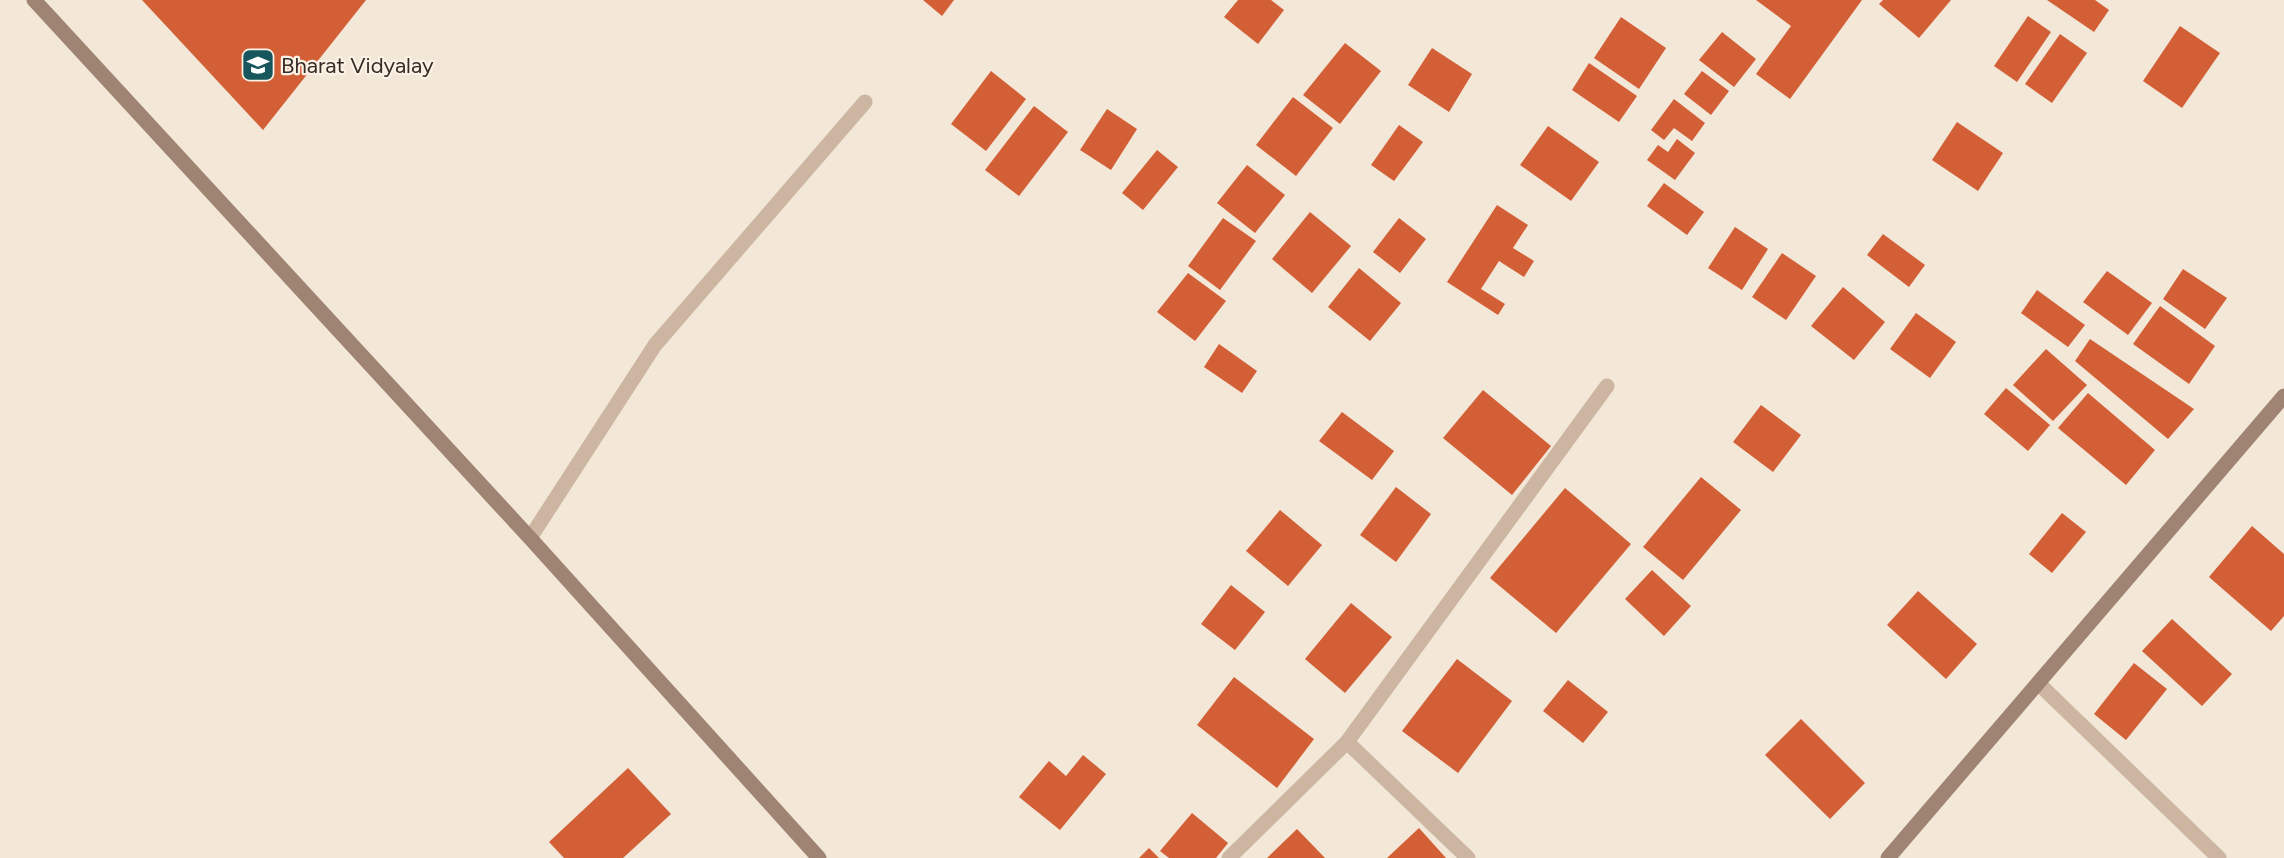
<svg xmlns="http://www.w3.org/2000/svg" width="2284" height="858" viewBox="0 0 2284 858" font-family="Figtree,sans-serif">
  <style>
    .building { fill: #d25f36 }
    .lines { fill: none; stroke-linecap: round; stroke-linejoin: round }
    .street { stroke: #ccb6a2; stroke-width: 15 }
    .secondary { stroke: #a08473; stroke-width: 15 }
    .labels { text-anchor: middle; stroke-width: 4.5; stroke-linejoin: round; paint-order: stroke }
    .poi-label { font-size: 22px; fill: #362b25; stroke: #fbf1e4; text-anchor: start }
  </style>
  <rect width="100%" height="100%" fill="#f3e7d7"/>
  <g class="building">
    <path d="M142 0H366L263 130Z"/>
    <path d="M923 0H954L942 16Z"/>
    <path d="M1238 0H1271L1284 10 1258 44 1224 17Z"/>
    <path d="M1756 0H1862L1790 99 1756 74 1791 26Z"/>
    <path d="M1883 0H1951L1919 38 1879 4Z"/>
    <path d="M2047 0H2095L2109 10 2094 32Z"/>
    <path d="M2028 16 2051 32 2017 82 1994 66Z"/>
    <path d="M1621 17 1666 48 1639 89 1594 58Z"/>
    <path d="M2180 26 2220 53 2182 108 2143 81Z"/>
    <path d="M1722 32 1756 59 1734 87 1699 60Z"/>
    <path d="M2060 34 2087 53 2052 103 2025 84Z"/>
    <path d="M1345 43 1381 71 1340 124 1303 95Z"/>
    <path d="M1432 48 1472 74 1449 112 1408 85Z"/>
    <path d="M1589 63 1637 96 1619 122 1572 90Z"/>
    <path d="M991 71 1026 99 986 151 951 124Z"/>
    <path d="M1702 71 1729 91 1711 115 1684 94Z"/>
    <path d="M1293 97 1333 128 1296 176 1256 145Z"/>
    <path d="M1674 99 1705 123 1692 141 1674 128 1664 140 1651 130Z"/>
    <path d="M1034 106 1068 132 1019 196 985 170Z"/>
    <path d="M1107 109 1137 129 1111 170 1080 150Z"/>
    <path d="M1957 122 2003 153 1978 191 1932 160Z"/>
    <path d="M1399 125 1423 142 1394 181 1371 165Z"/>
    <path d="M1548 126 1599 162 1571 201 1520 165Z"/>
    <path d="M1677 139 1695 153 1675 180 1647 160 1658 145 1668 152Z"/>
    <path d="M1157 150 1178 167 1143 210 1122 193Z"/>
    <path d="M1247 165 1285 195 1255 233 1217 203Z"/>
    <path d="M1664 183 1704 212 1687 235 1647 206Z"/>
    <path d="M1497 205 1528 225 1513 248 1534 261 1524 277 1499 261 1481 289 1505 304 1498 315 1447 282Z"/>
    <path d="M1310 212 1351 246 1312 293 1272 259Z"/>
    <path d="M1223 218 1256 241 1220 290 1188 266Z"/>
    <path d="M1399 218 1426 239 1400 273 1373 252Z"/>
    <path d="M1735 227 1768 249 1742 290 1708 268Z"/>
    <path d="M1883 234 1925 265 1909 287 1867 255Z"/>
    <path d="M1782 253 1816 276 1786 320 1752 297Z"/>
    <path d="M1359 268 1401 303 1370 341 1328 307Z"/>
    <path d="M2183 269 2227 298 2205 329 2163 299Z"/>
    <path d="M2107 271 2152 303 2128 335 2083 302Z"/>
    <path d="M1188 273 1226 301 1195 341 1157 312Z"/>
    <path d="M1843 287 1885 322 1854 360 1811 326Z"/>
    <path d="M2037 290 2085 325 2068 347 2021 313Z"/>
    <path d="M2160 306 2215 346 2189 384 2133 344Z"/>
    <path d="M1916 313 1956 342 1930 378 1890 349Z"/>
    <path d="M2090 339 2194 409 2168 439 2075 361Z"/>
    <path d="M1219 344 1257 371 1242 393 1204 367Z"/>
    <path d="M2046 349 2087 385 2053 421 2013 385Z"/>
    <path d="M2006 388 2050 425 2028 451 1984 414Z"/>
    <path d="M1483 390 1551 446 1512 495 1443 438Z"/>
    <path d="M2088 393 2155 450 2126 485 2058 428Z"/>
    <path d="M1761 405 1801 435 1773 472 1733 442Z"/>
    <path d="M1342 412 1394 451 1372 480 1319 441Z"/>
    <path d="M1701 477 1741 510 1683 580 1643 547Z"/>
    <path d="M1396 487 1431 514 1396 562 1360 535Z"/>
    <path d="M1565 488 1631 544 1556 633 1490 578Z"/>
    <path d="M1280 510 1322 545 1288 586 1246 551Z"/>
    <path d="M2062 513 2086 532 2052 573 2029 554Z"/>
    <path d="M2252 526 2284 554V616L2271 631 2209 577Z"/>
    <path d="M1652 570 1691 606 1664 636 1625 599Z"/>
    <path d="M1231 585 1265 612 1235 650 1201 624Z"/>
    <path d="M1918 591 1977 644 1946 679 1887 625Z"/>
    <path d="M1351 603 1392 637 1345 693 1305 659Z"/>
    <path d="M2172 619 2232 674 2202 706 2142 651Z"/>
    <path d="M1457 659 1512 701 1458 773 1402 731Z"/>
    <path d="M2134 663 2167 689 2126 740 2094 714Z"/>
    <path d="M1234 677 1314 739 1277 788 1197 725Z"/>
    <path d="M1568 680 1608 712 1583 743 1543 711Z"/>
    <path d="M1801 719 1865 783 1830 819 1765 755Z"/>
    <path d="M1083 755 1106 774 1060 830 1019 797 1049 761 1066 776Z"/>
    <path d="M628 768 671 814 623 858H564L549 842Z"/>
    <path d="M1192 813 1228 843 1216 858H1169L1160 851Z"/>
    <path d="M1419 828 1446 858H1387Z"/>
    <path d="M1297 829 1325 858H1267Z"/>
    <path d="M1149 848 1159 858H1139Z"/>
  </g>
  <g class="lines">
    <g class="street">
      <path d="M530 538 655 345 865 102"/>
      <path d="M2038 683 2219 858"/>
      <path d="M1347 742 1468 858"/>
      <path d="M1229 858 1347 742 1607 386"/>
    </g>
    <g class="secondary">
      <path d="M34 0 530 538 819 858"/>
      <path d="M1888 858 2284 396"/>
    </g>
  </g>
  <defs>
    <g id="university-square" transform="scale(1.725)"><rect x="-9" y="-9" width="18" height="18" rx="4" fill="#17565c" stroke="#fbf1e4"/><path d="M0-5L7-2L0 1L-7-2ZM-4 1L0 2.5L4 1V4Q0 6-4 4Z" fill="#fff"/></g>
  </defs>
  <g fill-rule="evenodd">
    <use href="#university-square" x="258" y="65"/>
  </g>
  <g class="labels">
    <g class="poi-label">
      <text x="281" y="73">Bharat Vidyalay</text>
    </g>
  </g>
</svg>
